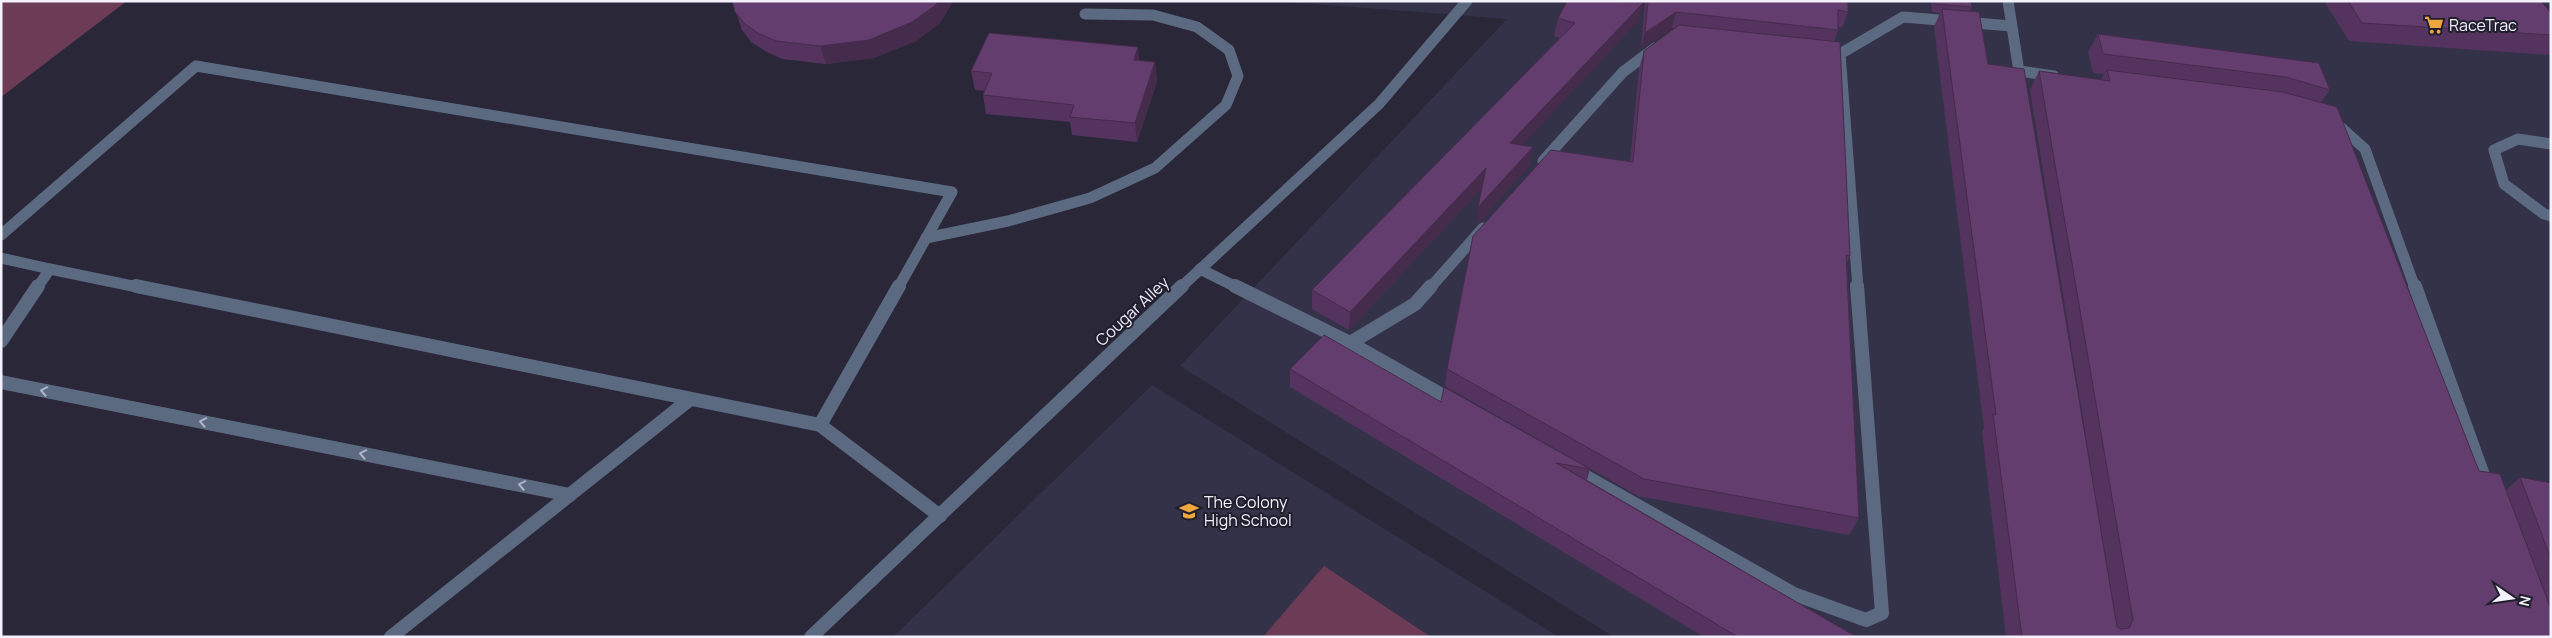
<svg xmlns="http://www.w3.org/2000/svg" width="2552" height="638" viewBox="0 0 2552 638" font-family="Manrope,sans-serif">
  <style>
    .built { fill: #343248 }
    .green { fill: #6c3c56 }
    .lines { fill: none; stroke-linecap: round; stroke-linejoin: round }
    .service-far1 { stroke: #5c6a81; stroke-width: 11 }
    .service { stroke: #5c6a81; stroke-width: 14 }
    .tertiary-far1 { stroke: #5c6a81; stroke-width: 11 }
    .tertiary { stroke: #5c6a81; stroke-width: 14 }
    .wall { fill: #54345e }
    .shaded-wall { fill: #452b4c }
    .building { fill: #623d6d; stroke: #452b4c }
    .oneway { stroke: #aeb4c5 }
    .labels { text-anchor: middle; stroke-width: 4; stroke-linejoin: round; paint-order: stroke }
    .poi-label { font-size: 16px; fill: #f2f1fc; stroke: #201e2d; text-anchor: start }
    .street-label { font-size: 16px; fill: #f2f1fc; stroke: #201e2d }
  </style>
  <rect width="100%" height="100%" fill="#292738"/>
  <g class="built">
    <path d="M1275 1H2551V637H1614L1180 366 1507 19Z"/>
    <path d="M1152 385 1559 637H893Z"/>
  </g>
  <g class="green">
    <path d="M1 1H127L1 97Z"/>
    <path d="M1324 566 1431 637H1263Z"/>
  </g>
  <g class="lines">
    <g class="service-far1">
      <path d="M2008 1 2020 78"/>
      <path d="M1832 53 1840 54 1903 17 2011 26"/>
      <path d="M1840 54 1858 288"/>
      <path d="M2019 71 2054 76"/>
      <path d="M2336 123 2365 149 2415 288"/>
      <path d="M2551 144 2518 139 2494 150 2504 184 2544 214 2551 216"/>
      <path d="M1543 161 1623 72 1655 48"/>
      <path d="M1 235 196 66 952 192 898 288"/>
      <path d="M926 238 1008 221 1090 198 1155 168 1226 105 1238 76 1229 50 1197 27 1153 15 1085 14"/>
      <path d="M1 258 50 269"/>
      <path d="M1200 269 1238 288"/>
      <path d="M37 288 50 269 142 288"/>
      <path d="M1430 288 1483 228"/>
    </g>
    <g class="service">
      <path d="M136 286 820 425 940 516"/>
      <path d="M1235 286 1350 343 1415 304 1431 286"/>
      <path d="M2415 286 2487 486"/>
      <path d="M1 341 38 286"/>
      <path d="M1350 343 1456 403"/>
      <path d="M1 382 570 495"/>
      <path d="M820 425 899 286"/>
      <path d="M1574 470 1794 594 1866 620 1882 613 1857 286"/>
      <path d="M391 637 689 400"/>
    </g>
    <path class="tertiary-far1" d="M1180 288 1379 104 1467 1"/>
    <path class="tertiary" d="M811 637 1182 286"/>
  </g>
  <g class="wall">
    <path d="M732 1H953L940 23 916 41 874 58 826 64 782 59 765 51 751 42 742 30Z"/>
    <path d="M1645 1H1848V12L1842 28 1838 27V30L1834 42 1850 256 1847 263 1859 518 1849 535 1638 496 1445 386 1447 369 1630 161 1639 69 1644 51 1675 28H1672L1641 49Z"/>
    <path d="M1931 1H1971L1972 7 1970 11 1988 64 2092 474 2030 90 2039 71 2101 80 2104 74 2093 73 2088 52 2098 34 2319 63 2330 90 2321 102 2479 471 2506 490 2520 477 2551 483V637H2006L1982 432 1984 428 1934 27 1940 13 1932 12Z"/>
    <path d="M2324 1H2541L2551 13V55L2349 41Z"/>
    <path d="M1558 18 1639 20 1522 145 1533 147 1530 165 1476 226 1482 188 1349 330 1312 309V290L1560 38 1554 36Z"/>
    <path d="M1139 61 1155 62 1157 81 1137 142 1072 135 1070 122 986 114 983 95 985 91 975 90 971 71Z"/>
    <path d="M1290 369 1441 402 1590 469 1587 480 1857 637H1704L1290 387Z"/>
  </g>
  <g class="shaded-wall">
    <path d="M938 1H953L940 23 916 41 874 58 826 64 820 46Z"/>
    <path d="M1644 2 1639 20 1507 162 1510 143Z"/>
    <path d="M1676 12 1672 28 1641 49 1645 33Z"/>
    <path d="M1138 47 1140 65 1134 60Z"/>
    <path d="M1155 62 1157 81 1137 142 1135 123Z"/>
    <path d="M1533 147 1530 165 1476 226 1478 207Z"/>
    <path d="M1486 168 1483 187 1349 330 1350 312Z"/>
  </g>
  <g class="building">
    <path d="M732 1H938L936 5 912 22 869 40 820 46 776 41 758 33 745 24 735 12Z"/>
    <path d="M1567 1 1644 2 1510 143 1533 147 1478 207 1486 168 1350 312 1312 290 1575 23 1558 18Z"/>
    <path d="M1648 1H1848V12L1838 10V30L1676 12 1645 33Z"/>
    <path d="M1935 1H1971L1972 7 1935 4Z"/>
    <path d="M2348 1H2541L2551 13V35L2362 23Z"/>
    <path d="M1942 9 1979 12 1988 64 2024 69 2117 627 2121 629 2129 628 2133 620 2039 71 2110 81 2107 70 2283 92 2337 107 2479 471 2500 474 2551 609V637H2022L1993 414 1996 415Z"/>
    <path d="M1679 25 1840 42 1850 256 1846 255 1859 518 1644 479 1447 369 1473 236 1551 150 1633 162 1644 51Z"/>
    <path d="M989 33 1138 47 1134 60 1155 62 1135 123 1070 117 1074 105 983 95 992 73 971 71Z"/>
    <path d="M2098 34 2319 63 2330 90 2286 77 2103 54Z"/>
    <path d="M1324 335 1441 402 1444 387 1590 469 1556 463 1857 637H1738L1290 369Z"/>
    <path d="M2520 477 2551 483V559Z"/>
  </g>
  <defs><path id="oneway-chevron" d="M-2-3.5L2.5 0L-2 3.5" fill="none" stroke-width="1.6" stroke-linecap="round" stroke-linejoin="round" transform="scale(1.25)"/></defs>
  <g class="oneway">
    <use href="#oneway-chevron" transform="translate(44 391) rotate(-169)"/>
    <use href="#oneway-chevron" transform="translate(203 422) rotate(-169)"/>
    <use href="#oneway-chevron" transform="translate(363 454) rotate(-169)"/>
    <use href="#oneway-chevron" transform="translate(522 485) rotate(-169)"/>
  </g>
  <defs>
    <g id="supermarket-bare" transform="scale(1.5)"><path d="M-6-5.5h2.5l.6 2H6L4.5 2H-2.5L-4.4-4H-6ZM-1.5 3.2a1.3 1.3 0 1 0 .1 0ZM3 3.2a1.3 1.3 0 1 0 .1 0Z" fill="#efa73d" stroke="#201e2d" stroke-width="2.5" paint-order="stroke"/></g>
    <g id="school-bare" transform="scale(1.5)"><path d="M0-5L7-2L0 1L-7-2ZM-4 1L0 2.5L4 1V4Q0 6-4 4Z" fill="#efa73d" stroke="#201e2d" stroke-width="2.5" paint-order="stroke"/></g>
  </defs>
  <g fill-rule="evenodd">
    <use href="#supermarket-bare" x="2434" y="25"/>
    <use href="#school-bare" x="1189" y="511"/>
  </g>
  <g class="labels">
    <g class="poi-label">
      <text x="2449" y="31">RaceTrac</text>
      <text x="1204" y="508">The Colony<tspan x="1204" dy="18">High School</tspan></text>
    </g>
    <g class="street-label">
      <text transform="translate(1132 311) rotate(-43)" y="6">Cougar Alley</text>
    </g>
  </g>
  <rect width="2552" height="638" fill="none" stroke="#f2f1fc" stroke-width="5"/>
  <g transform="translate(2512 598) rotate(103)" stroke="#201e2d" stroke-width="4" paint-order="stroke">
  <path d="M0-4L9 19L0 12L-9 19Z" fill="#f2f1fc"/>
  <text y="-8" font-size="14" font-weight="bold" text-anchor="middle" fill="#f2f1fc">N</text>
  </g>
</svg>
